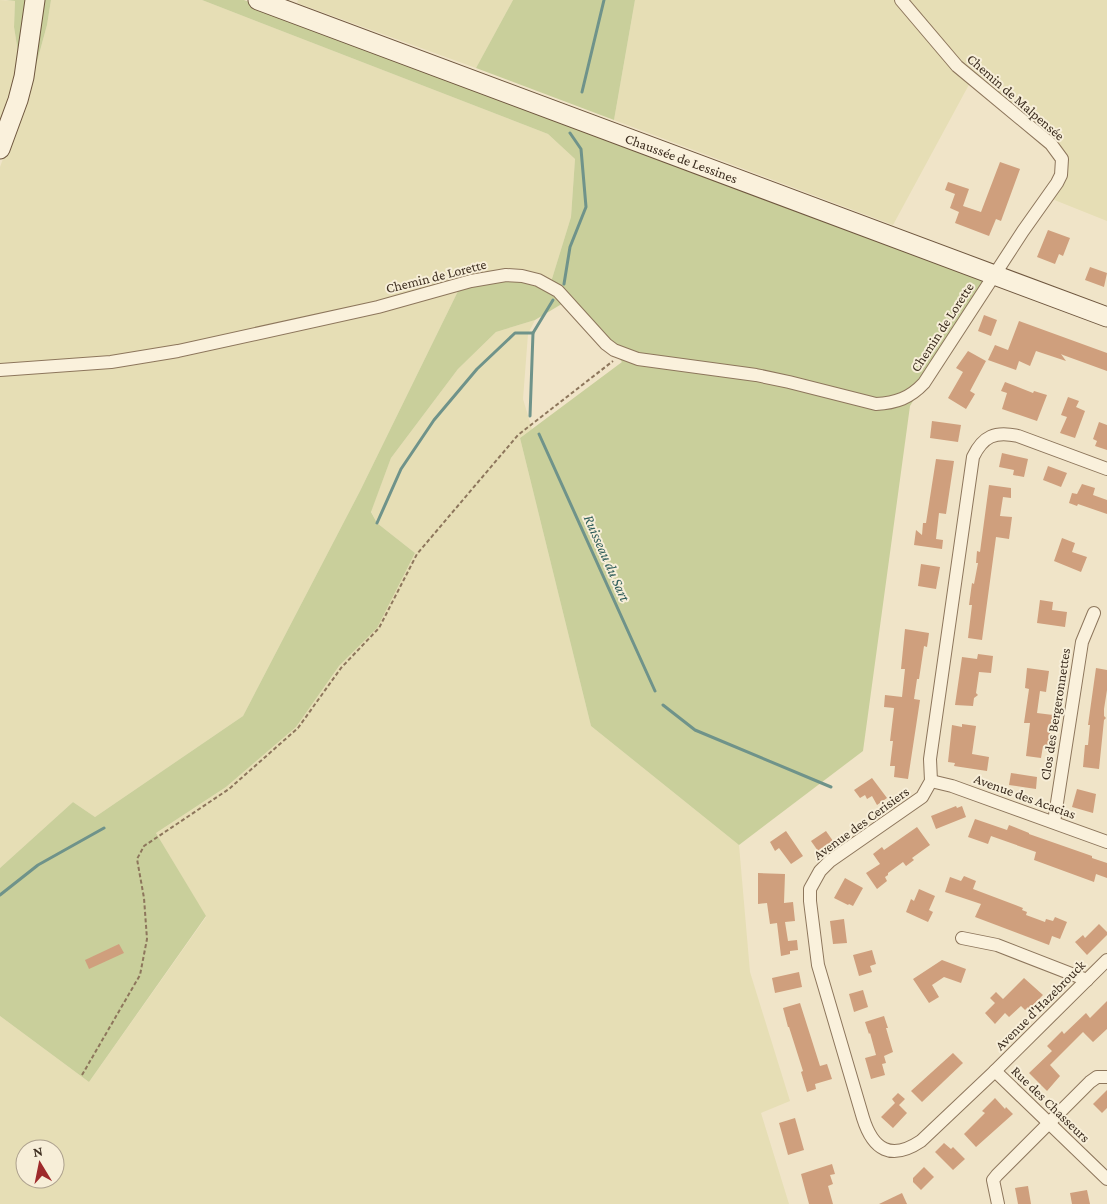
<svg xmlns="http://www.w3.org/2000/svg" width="1107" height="1204" viewBox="0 0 1107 1204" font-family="'Crimson Pro',serif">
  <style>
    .farmland { fill: #e6deb5; fill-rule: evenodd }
    .green { fill: #c9cf9b }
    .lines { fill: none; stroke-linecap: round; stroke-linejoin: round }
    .stream { stroke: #6f938a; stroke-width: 3 }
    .building { fill: #cf9f7d }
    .minor-casing { stroke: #8d765c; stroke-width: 14 }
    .secondary-casing { stroke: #6f573f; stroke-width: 21 }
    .path { stroke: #8d765c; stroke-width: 2; stroke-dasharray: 4 2.5; stroke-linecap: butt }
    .minor { stroke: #faf1dc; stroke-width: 12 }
    .secondary { stroke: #faf1dc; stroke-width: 19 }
    .labels { text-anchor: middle; stroke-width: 4; stroke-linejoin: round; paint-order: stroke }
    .street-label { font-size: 14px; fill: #3d2e20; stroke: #f7eed8 }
    .water-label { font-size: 15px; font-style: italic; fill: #2f5d5a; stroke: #f7eed8 }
  </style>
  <rect width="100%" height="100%" fill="#f0e4c8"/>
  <g class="farmland">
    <path d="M0 0 15 1 14 27 19 58 9 98 0 123Z"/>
    <path d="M51 0H202L548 134 575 159 571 217 551 282 527 274 116 359 0 367V167L32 80 47 25Z"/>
    <path d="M298 0H513L476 68 297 3Z"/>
    <path d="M635 0H1107V221L1047 197 1062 160 972 79 893 225 614 120Z"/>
    <path d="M460 287 360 491 243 716 95 817 73 802 0 868V373L122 363Z"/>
    <path d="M535 320 528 334 523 399 532 429 520 438 591 726 739 845 750 972 790 1101 761 1113 789 1204H0V1016L89 1082 206 917 156 833 226 787 296 727 339 666 376 628 415 553 377 523 371 511 391 458 458 369 496 332ZM25 1149H55V1179H25Z"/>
  </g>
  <g class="green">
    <path d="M6 0H27L19 58 14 27 15 1Z"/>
    <path d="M40 0H51L47 25 32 80Z"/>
    <path d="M202 0H244L986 278 910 406 863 751 739 845 591 726 520 438 622 362 570 298 551 282 571 217 575 159 548 134Z"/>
    <path d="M513 0H635L614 120 476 68Z"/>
    <path d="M487 279 529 280 565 302 535 320 496 332 458 369 391 458 371 512 377 523 415 553 377 628 339 666 296 727 226 787 156 833 206 916 89 1082 0 1016V868L73 802 95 817 243 716 360 491 460 287Z"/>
  </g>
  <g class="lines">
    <g class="stream">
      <path d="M582 92 604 0"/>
      <path d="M564 284 570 247 586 207 581 149 570 133"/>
      <path d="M530 416 533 333 553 300"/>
      <path d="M539 434 655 691"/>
      <path d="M377 523 401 469 434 420 477 369 515 333H533"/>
      <path d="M663 705 695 730 831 787"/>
      <path d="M0 895 38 865 104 828"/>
    </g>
  </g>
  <g class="building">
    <path d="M1000 162 1020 169 1001 221 996 219 989 236 955 223 959 212 950 208 955 194 945 190 948 182 969 189 963 206 981 212Z"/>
    <path d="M1048 230 1070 238 1063 256 1059 254 1055 264 1037 257Z"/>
    <path d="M1090 267 1107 273 1104 287 1085 280Z"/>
    <path d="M984 315 997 320 991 336 978 331Z"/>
    <path d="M1019 321 1107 353V371L1063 355 1061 354 1066 361 1036 351 1030 366 1019 361 1016 370 988 360 995 345 1008 350Z"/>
    <path d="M968 351 986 361 970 391 975 394 966 409 948 398 963 372 956 368Z"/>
    <path d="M1005 382 1033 393 1034 391 1047 395 1037 421 1002 409 1007 393 1001 391Z"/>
    <path d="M1068 397 1079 401 1076 407 1085 411 1075 438 1060 433 1067 417 1061 415Z"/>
    <path d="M932 421 961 425 958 442 930 438Z"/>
    <path d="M1099 422 1107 425V450L1095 446 1097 441 1093 439Z"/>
    <path d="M1002 453 1028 459 1024 477 1013 475 1014 470 999 467Z"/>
    <path d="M936 459 954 461 946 514 939 513 936 539 943 540 942 549 914 545 916 530 922 535 923 523H926Z"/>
    <path d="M1048 466 1067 473 1061 487 1043 480Z"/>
    <path d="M1082 484 1095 488 1093 495 1107 500V514L1078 504 1077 506 1069 503 1072 493 1077 494Z"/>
    <path d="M989 485 1011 488V498L1003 497 1000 516 1012 517 1009 539 996 537 982 640 968 638 972 605H969L972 583 974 584 978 563H976L977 551 980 552Z"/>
    <path d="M1062 538 1075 543 1072 552 1087 557 1081 572 1054 561Z"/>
    <path d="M921 564 940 567 936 589 918 586Z"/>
    <path d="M1040 600 1053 602 1052 610 1067 612 1065 627 1037 623Z"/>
    <path d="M905 629 929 633 927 647 924 646 919 679H917L914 699 920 700 908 779 894 777 895 766H890L893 741H890L894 708 884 707 885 695 902 697 905 669H901Z"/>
    <path d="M978 654 993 656 991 673 979 672 976 693 978 695 974 698 973 706 955 705 962 657 977 659Z"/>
    <path d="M1027 668 1049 671 1046 692 1040 691 1037 713 1053 715 1048 746H1043L1041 758 1026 756 1030 723H1024L1029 689 1025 688Z"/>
    <path d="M1096 668 1107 670V690L1104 709V716L1106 718 1104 720 1099 769 1083 767 1085 745H1088L1090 725H1088Z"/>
    <path d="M962 724 976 726 972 754 989 757 987 771 954 766 955 763 948 762 952 725 962 727Z"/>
    <path d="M1011 773 1037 777 1036 789 1009 785Z"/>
    <path d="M872 778 887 798 877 805 872 796 867 799 865 795 860 798 854 790Z"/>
    <path d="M1077 789 1096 794 1093 813 1072 807Z"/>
    <path d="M956 806 957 808 962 806 966 817 936 829 931 816Z"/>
    <path d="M975 819 1007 830 1009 825 1029 833V834L1092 856V858L1107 863V878L1096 874 1094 882 1034 860 1036 852 991 836 988 844 968 837Z"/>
    <path d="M917 827 930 845 912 858 914 860 906 866 903 862 888 873V875L885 877 887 881 877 889 866 873 880 864 873 854 882 847 884 850Z"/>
    <path d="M786 831 803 856 791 864 779 848 775 851 770 842Z"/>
    <path d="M826 831 833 841 818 851 811 841Z"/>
    <path d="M758 873 785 874 784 903 793 902 795 921 785 922 788 941 797 940 798 950 790 951V954L781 956 777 923 770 924 767 903 758 904Z"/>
    <path d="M964 876 976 881 973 889 1023 908 1022 910 1027 912 1026 915 1045 922 1046 919 1053 921 1055 917 1067 922 1060 939 1052 936 1049 945 975 917 981 904 945 892 950 877 961 881Z"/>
    <path d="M845 878 863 888 853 906 849 904 848 905 834 898Z"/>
    <path d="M919 889 935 896 929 910 933 912 928 922 906 912 911 899 914 901Z"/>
    <path d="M844 919 847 943 833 944 830 921Z"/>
    <path d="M1099 924 1107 932V935L1087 955 1075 942 1083 935 1085 938Z"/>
    <path d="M119 944 124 953 89 969 85 960Z"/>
    <path d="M872 950 876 964 870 966 872 972 859 976 853 955Z"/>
    <path d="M942 960 966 969 961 983 944 977 932 985 939 997 929 1003 913 979Z"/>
    <path d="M799 972 802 987 775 993 772 978Z"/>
    <path d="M1024 978 1043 995 1029 1009 1028 1007 1025 1010 1021 1006 1009 1017 1005 1013 995 1024 985 1013 995 1003 990 998 996 992 1003 999Z"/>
    <path d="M863 990 868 1007 854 1012 849 994Z"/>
    <path d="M1107 1001V1029L1093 1042 1083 1032 1050 1065 1060 1076 1047 1091 1029 1073 1052 1051 1047 1046 1062 1031 1064 1034 1086 1013 1090 1018Z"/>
    <path d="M800 1003 820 1066 827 1064 832 1079 815 1084 816 1089 807 1092 801 1072 803 1071 789 1027H788L783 1008Z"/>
    <path d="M884 1016 888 1028H886L893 1052 884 1056 886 1063 882 1064 885 1075 871 1079 865 1058 876 1055 870 1033 869 1034 865 1022Z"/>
    <path d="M953 1053 963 1063 922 1102 911 1091Z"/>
    <path d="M1107 1090V1108L1102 1113 1093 1104Z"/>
    <path d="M898 1093 905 1099 899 1105 907 1113 893 1128 881 1117 895 1103 892 1099Z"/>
    <path d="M995 1098 1005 1109 1006 1107 1013 1114 976 1147 964 1134 985 1113 982 1111Z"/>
    <path d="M795 1118 804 1150 788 1155 779 1123Z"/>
    <path d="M944 1143 951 1149 953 1147 965 1159 953 1170 935 1152Z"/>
    <path d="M832 1164 835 1174 830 1175 833 1184 828 1186 833 1204H809L801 1174Z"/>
    <path d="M924 1167 934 1177 921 1190 913 1182V1178Z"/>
    <path d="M1028 1186 1031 1204H1018L1015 1188Z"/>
    <path d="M1087 1190 1090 1204H1072L1070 1193Z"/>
    <path d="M902 1193 907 1204H879Z"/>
  </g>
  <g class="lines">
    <g class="minor-casing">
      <g id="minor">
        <path d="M0 370 111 362 178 351 378 307 471 281 506 275 522 276 538 280 558 291 606 344 614 350 638 359 756 375 789 382 876 404C896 403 910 398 924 383L1023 231 1057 183 1061 175 1062 159 1051 144 957 66 901 0"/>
        <path d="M1107 469 1018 436C995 431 983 436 973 457L930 759 931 781 922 797 830 861 820 871 810 889V901L818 965 863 1118C873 1150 891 1161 921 1141L995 1071 1107 960"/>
        <path d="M931 781 952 786 1107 842"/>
        <path d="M1054 822 1082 642 1094 613"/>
        <path d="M962 938 997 945 1087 980"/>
        <path d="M995 1071 1107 1179"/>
        <path d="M998 1204 993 1180 997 1175 1090 1082 1097 1077H1107"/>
      </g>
    </g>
    <g class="secondary-casing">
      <g id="secondary">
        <path id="s1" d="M258 0 1107 317"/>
        <path d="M0 149 18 100 24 77 35 0"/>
      </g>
    </g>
    <path class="path" d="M82 1075 140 975 147 939 144 898 137 859 144 846 229 789 298 728 341 668 379 628 417 554 518 435 613 361"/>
    <use href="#minor" class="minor"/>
    <use href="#secondary" class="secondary"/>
  </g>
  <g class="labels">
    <g class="street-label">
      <text transform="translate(1016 97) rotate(41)" y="5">Chemin de Malpensée</text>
      <text dy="5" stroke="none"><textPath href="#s1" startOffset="452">Chaussée de Lessines</textPath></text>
      <text transform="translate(436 276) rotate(-14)" y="5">Chemin de Lorette</text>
      <text transform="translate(942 327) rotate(-57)" y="5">Chemin de Lorette</text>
      <text transform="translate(1055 714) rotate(-81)" y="5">Clos des Bergeronnettes</text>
      <text transform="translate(1025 796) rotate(20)" y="5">Avenue des Acacias</text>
      <text transform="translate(861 823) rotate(-36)" y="5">Avenue des Cerisiers</text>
      <text transform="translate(1040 1005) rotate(-45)" y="5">Avenue d'Hazebrouck</text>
      <text transform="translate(1051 1104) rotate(44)" y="5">Rue des Chasseurs</text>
    </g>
    <g class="water-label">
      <text transform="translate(607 558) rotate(66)" y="5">Ruisseau du Sart</text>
    </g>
  </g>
  <g transform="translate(40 1164) rotate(350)"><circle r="24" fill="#f7eed8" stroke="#ada18e"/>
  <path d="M0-4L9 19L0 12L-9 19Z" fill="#9e2a2b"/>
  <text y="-8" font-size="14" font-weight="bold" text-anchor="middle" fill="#3d2e20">N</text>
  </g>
</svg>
